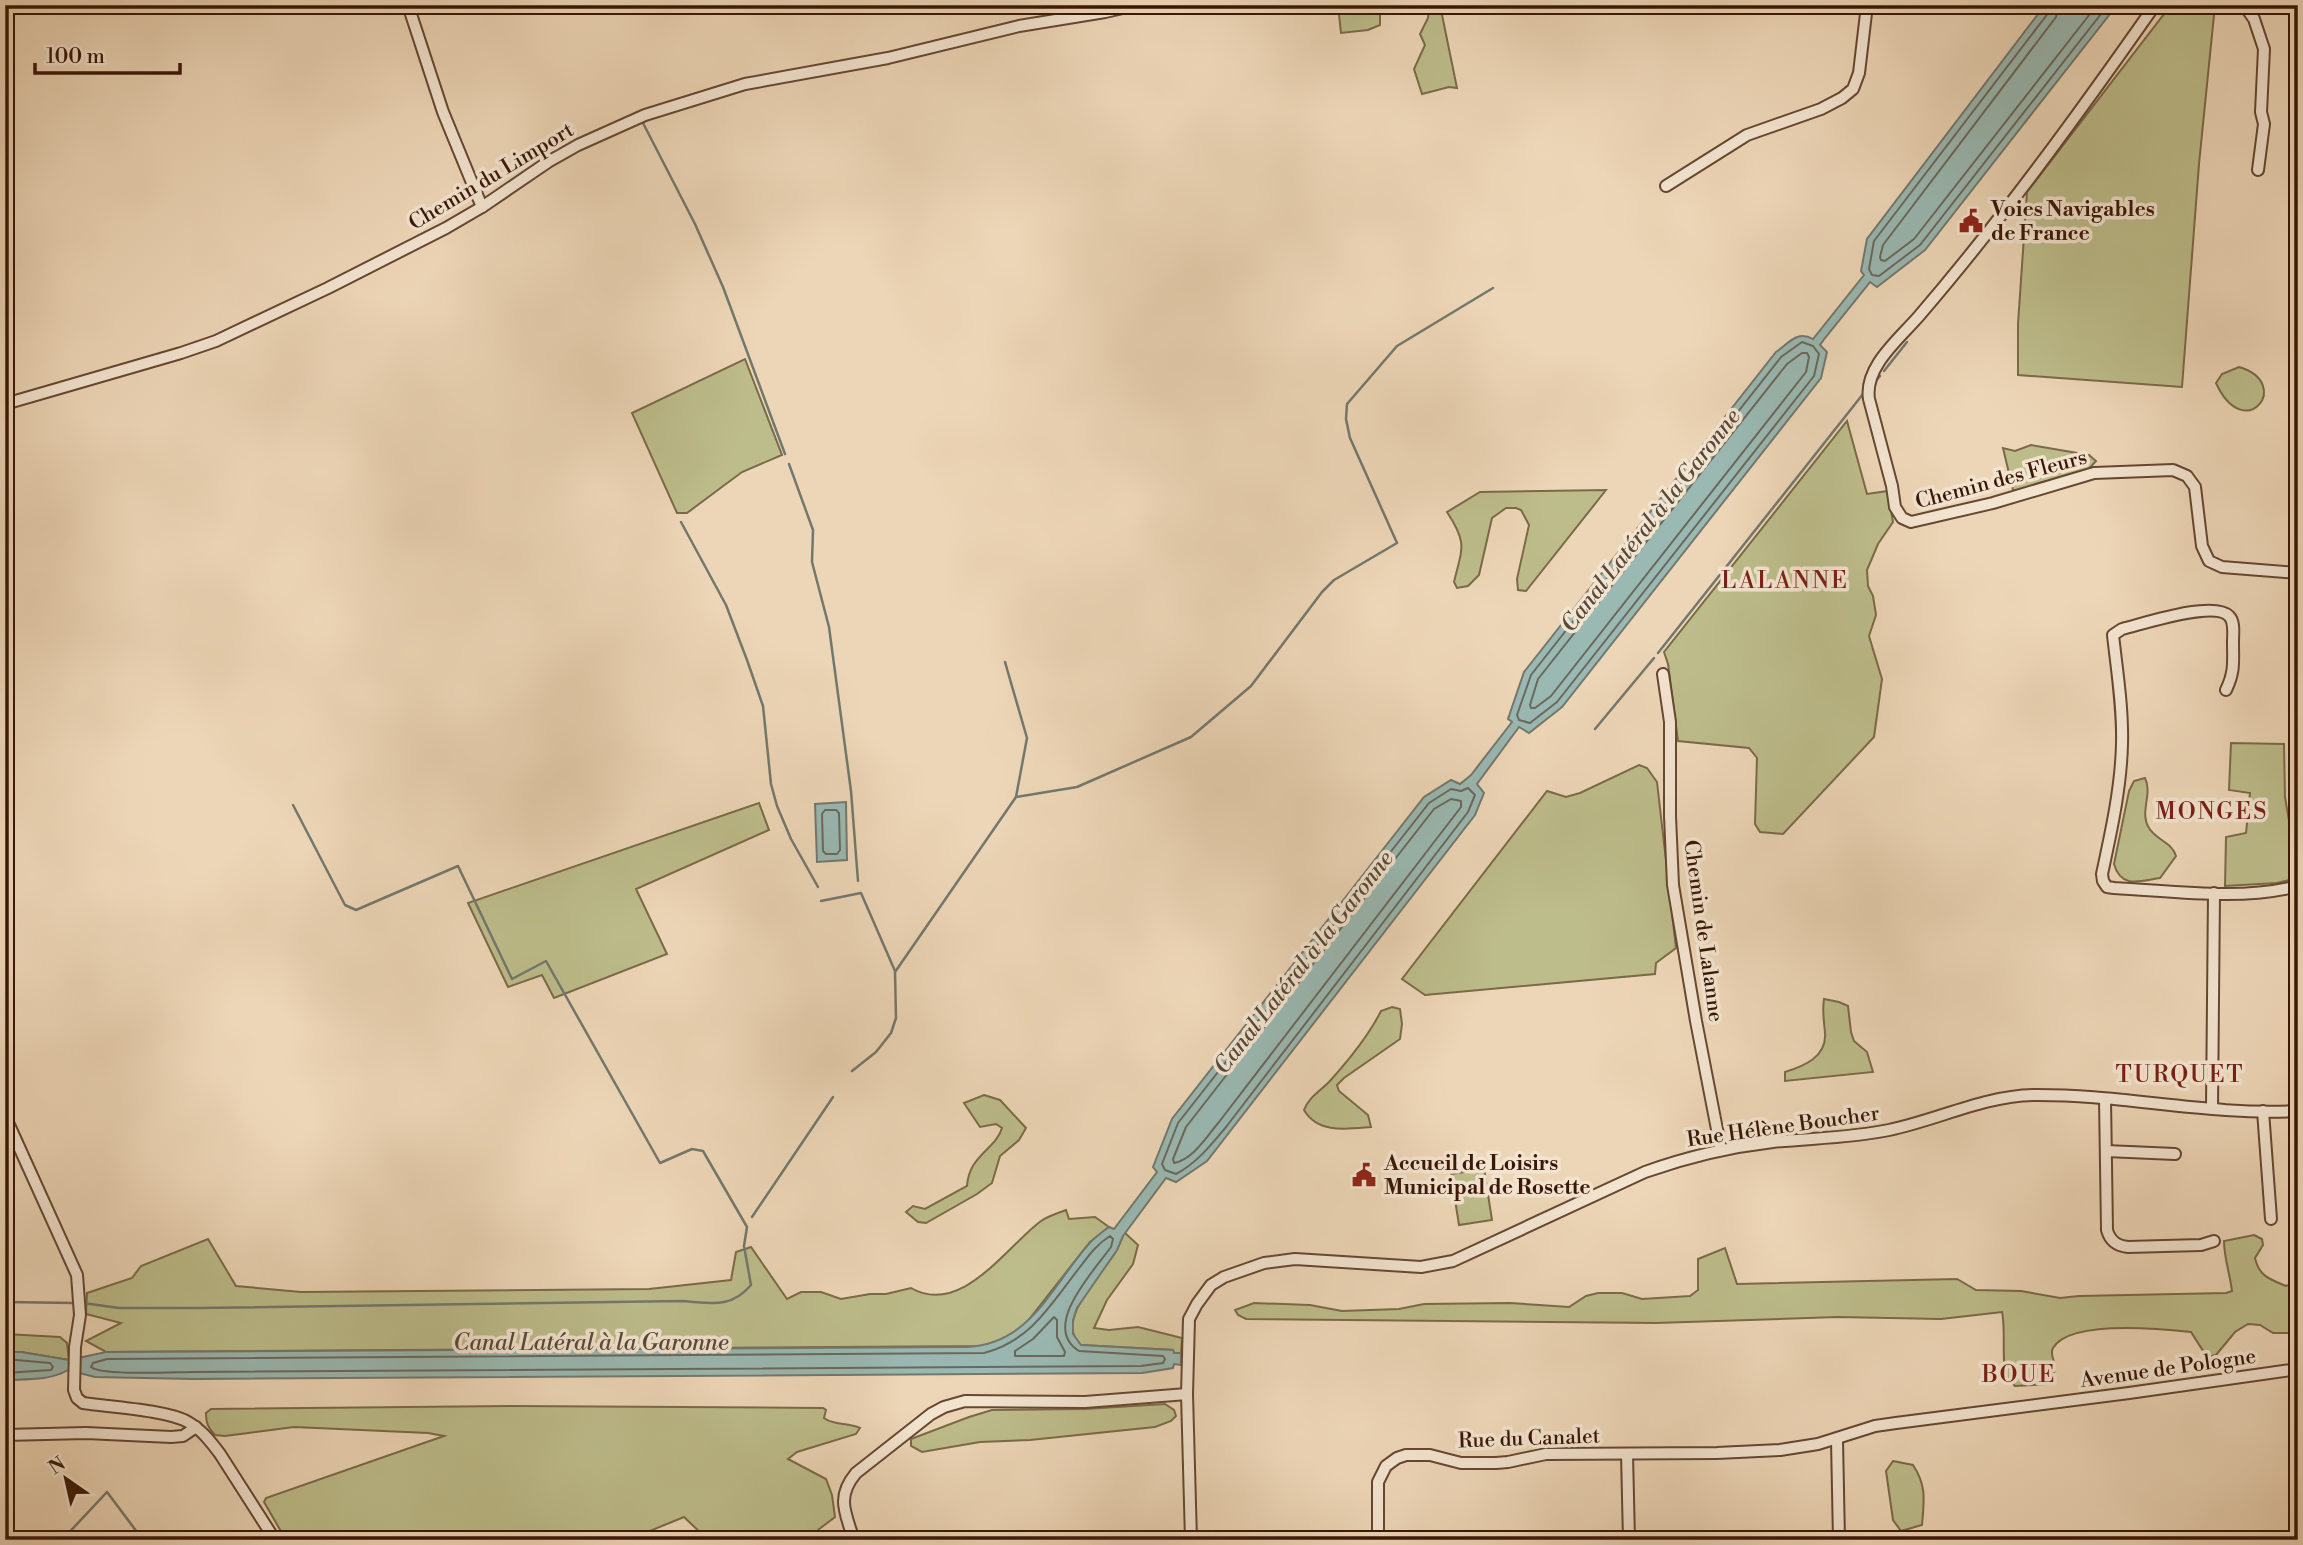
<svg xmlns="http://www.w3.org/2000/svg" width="2303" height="1545" viewBox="0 0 2303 1545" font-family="'Libre Bodoni',serif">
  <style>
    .green { fill: #bdbd8b; stroke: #7b6a48; stroke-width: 2 }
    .water { fill: #9ab9b3; stroke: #73786e; stroke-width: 2 }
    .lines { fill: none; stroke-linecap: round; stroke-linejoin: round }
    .shore { stroke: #6a685c; stroke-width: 2 }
    .stream { stroke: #73786e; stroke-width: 2.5 }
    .street-casing { stroke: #664732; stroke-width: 14 }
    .street { stroke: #f3e4d0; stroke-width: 10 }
    .labels { text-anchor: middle; stroke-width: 7; stroke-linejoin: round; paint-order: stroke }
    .street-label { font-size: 21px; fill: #391706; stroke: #f3e4d0 }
    .poi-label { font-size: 21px; font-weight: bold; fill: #391706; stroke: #f3e4d0; text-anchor: start }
    .water-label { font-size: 23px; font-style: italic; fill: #56483a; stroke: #f3e4d0 }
    .neighbourhood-label { font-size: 23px; letter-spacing: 2px; fill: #7a1f14; stroke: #f3e4d0 }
  </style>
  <rect width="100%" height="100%" fill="#edd6b7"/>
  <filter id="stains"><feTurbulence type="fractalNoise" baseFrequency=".00286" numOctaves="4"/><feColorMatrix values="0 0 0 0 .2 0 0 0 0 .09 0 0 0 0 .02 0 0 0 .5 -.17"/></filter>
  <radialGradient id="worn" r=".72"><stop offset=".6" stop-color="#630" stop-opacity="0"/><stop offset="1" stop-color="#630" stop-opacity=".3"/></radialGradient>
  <g class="green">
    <path d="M1338 5H1380V25L1368 30 1341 33Z"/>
    <path d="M1429 5H1440L1457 88 1449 87 1422 94 1414 69 1425 45 1420 34 1428 18Z"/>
    <path d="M2171 5H2215L2199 164 2182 387 2018 375V324L2027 192Z"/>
    <path d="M745 359 782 455 742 472 687 513H677L632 413Z"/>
    <path d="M2239 367C2294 383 2245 446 2216 383L2222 374Z"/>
    <path d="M1847 421 1867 494 1888 491 1893 522 1878 544 1867 570 1868 586 1873 596 1876 615 1869 636 1882 679 1874 737 1783 834 1760 832 1755 824 1757 758 1749 748 1678 741 1668 664 1664 652Z"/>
    <path d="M2031 445 2089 455 2096 461 2086 472 2014 494 2003 448 2015 451Z"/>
    <path d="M1606 490 1526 591 1518 590 1517 579 1529 525 1521 510 1516 508H1506L1492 518 1479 575 1468 586 1457 588 1454 582C1462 548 1468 544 1447 512L1480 492Z"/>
    <path d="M2231 743 2284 744 2285 797 2291 833H2298V878L2277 883 2225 886 2226 837 2246 833 2250 793 2229 790Z"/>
    <path d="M1639 765 1647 768 1657 782 1676 948 1656 963 1655 974 1425 995 1402 979 1547 791 1566 797 1580 793Z"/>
    <path d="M2145 778C2153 794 2139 812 2149 828 2156 840 2172 842 2176 856L2160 878C2140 881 2121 889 2114 864L2129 791 2134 781Z"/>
    <path d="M759 803 769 830 636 889 667 954 554 998 542 975 508 987 468 903Z"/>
    <path d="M1824 999 1839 1002 1848 1006 1851 1032 1854 1041 1867 1052 1873 1072 1785 1081V1072C1804 1066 1827 1057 1825 1033 1824 1020 1822 1012 1824 999Z"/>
    <path d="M1392 1007 1400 1009 1402 1024 1400 1039 1344 1078 1337 1085 1339 1091 1368 1115 1371 1127C1347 1129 1318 1134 1304 1110 1309 1097 1319 1092 1329 1082 1348 1061 1368 1037 1381 1011Z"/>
    <path d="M984 1095 1000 1100 1026 1128 1019 1140 1000 1156 992 1183 977 1194 926 1223 918 1222 906 1212 913 1206 925 1209 967 1186C969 1155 996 1149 1002 1128L996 1124 980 1127 964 1103Z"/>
    <path d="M1484 1169 1492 1220 1459 1225 1451 1174Z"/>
    <path d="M1066 1210 1069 1219 1095 1217 1109 1227 1090 1242 1023 1327 1005 1338 983 1346 106 1352 86 1341 121 1323 86 1314 87 1293 132 1278 141 1266 208 1239 236 1286 301 1292 649 1289 731 1280 736 1252 751 1247 787 1299 801 1292H821L841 1299 870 1294H886L911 1288C961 1317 1006 1247 1041 1221 1048 1216 1058 1213 1066 1210Z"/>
    <path d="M1124 1232 1138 1245 1133 1264 1107 1300 1094 1328 1109 1330 1138 1327 1182 1338 1181 1353H1174L1173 1350 1081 1345C1053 1322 1102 1274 1115 1253 1119 1247 1121 1239 1124 1232Z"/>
    <path d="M2254 1235 2262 1239 2263 1245 2255 1258C2259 1276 2269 1279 2286 1286L2298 1281V1333H2273L2260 1325 2248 1324 2235 1332 2216 1355 2207 1357 2191 1332C2163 1329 2070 1319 2053 1348 2049 1355 2056 1361 2055 1369 2054 1374 2050 1380 2049 1384L2015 1386C2012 1383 2009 1381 2007 1377 2001 1368 2006 1328 2002 1312L1941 1319 1838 1317 1656 1323 1246 1319 1238 1315 1235 1310 1254 1303 1310 1305 1342 1311 1399 1309 1424 1304 1510 1303 1569 1307 1586 1296 1598 1293H1622L1642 1299 1690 1296 1698 1290V1259L1725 1248 1737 1284 1957 1279 1976 1290 2021 1291 2060 1298 2079 1296 2226 1293 2232 1291C2230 1274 2224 1258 2224 1241Z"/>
    <path d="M5 1334 60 1337 67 1343 69 1360 21 1352H5Z"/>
    <path d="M1165 1404 1174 1410 1176 1416 1171 1421 1155 1427 1030 1440 980 1442 922 1452 911 1446V1439L969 1417 992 1410 1085 1409Z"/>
    <path d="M513 1406 823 1408 826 1410 824 1418C834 1426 848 1422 860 1428L856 1434 797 1452 788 1459 826 1479 832 1495 835 1517 818 1530 816 1540H708L684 1517 635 1537 636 1540H286L264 1502 266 1498 444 1436 428 1433 294 1427 225 1436 215 1435C208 1428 206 1423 206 1413L211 1409Z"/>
    <path d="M1893 1461 1913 1465C1927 1486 1924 1501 1922 1525L1901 1531 1893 1520 1886 1471Z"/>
  </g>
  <g class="water">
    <path d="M2045 5H2117L1925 250 1877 287 1870 282 1825 338 1820 345 1827 352 1821 378 1562 707 1529 733 1519 727 1477 784 1484 793 1475 815 1207 1161 1176 1182 1166 1178 1123 1236 1117 1250 1077 1308 1073 1320V1334L1081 1345 1173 1350 1174 1353H1181V1365L1174 1364 1173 1368 1142 1373 194 1379 95 1377 68 1370C49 1381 27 1379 5 1380V1352H21L69 1360 106 1352 968 1347C1030 1344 1052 1286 1088 1245 1094 1238 1102 1232 1109 1227L1114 1229 1157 1172 1153 1167 1172 1119 1424 797 1451 780 1460 784 1471 775 1512 722 1508 719 1524 672 1776 352C1789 343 1797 330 1813 339L1864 275 1861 271 1867 239Z"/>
    <path d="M846 802 847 860 817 862 815 804Z"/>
  </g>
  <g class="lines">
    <g class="shore">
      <path d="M2050 5 2049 12 1874 241 1869 269 1872 275 1879 276 1920 245 2108 5"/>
      <path d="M2059 5 2056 17 1883 245 1880 257 1881 260 1885 261 1914 239 2097 5"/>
      <path d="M1802 342 1813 346 1819 354 1814 376 1557 702 1530 723 1519 720 1517 715 1531 675 1781 357Z"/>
      <path d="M1802 353H1807L1809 357 1806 372 1551 696 1535 708H1531L1530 705 1538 679 1787 364Z"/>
      <path d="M1468 788 1475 795 1468 812 1226 1127C1211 1145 1197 1163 1176 1174L1165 1170 1162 1164 1178 1123 1429 803 1451 789 1461 791Z"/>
      <path d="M1451 799 1461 801V807L1219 1122C1207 1136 1193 1160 1174 1163L1173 1159 1186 1127 1434 809Z"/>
      <path d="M825 810H836L839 813 840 850 837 854H826L823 851 822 814Z"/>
      <path d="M1110 1236 1113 1239 1111 1247C1094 1271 1040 1327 1079 1351L1163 1356 1165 1359 1163 1363 1141 1366 194 1372C175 1372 102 1376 91 1367L93 1363 107 1359 984 1353C1031 1341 1051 1304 1080 1267 1089 1255 1097 1244 1110 1236Z"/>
      <path d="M1054 1317 1057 1320V1337L1065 1352 1064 1356H1015V1351L1033 1339Z"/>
      <path d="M5 1359 50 1363 53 1367 51 1370 5 1373"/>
    </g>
    <g class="stream">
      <path d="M643 123 695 224 723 287 785 454"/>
      <path d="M1884 371 1907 342"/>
      <path d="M1874 383 1880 376"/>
      <path d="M789 464 813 530 812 562 829 627 851 791 858 881"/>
      <path d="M681 522 726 605 747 660 763 706 771 784 777 806 791 839 818 887"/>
      <path d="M1658 653 1863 394"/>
      <path d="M1005 662 1027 738 1016 797"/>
      <path d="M1595 729 1654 658"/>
      <path d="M821 901 861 893 895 971"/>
      <path d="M852 1071 876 1052 891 1033 896 1018 895 972 1016 797 1077 787 1191 737 1251 686 1322 592 1334 580 1397 543 1350 438 1346 419 1347 404 1397 346 1493 288"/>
      <path d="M752 1217 833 1097"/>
      <path d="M5 1302 75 1303"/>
      <path d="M83 1303 119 1308H200L682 1301C710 1303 731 1309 751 1285L744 1246 747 1227 703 1151 692 1149 660 1163 546 961 512 979 458 866 356 910 345 905 293 805"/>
      <path d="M62 1540 107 1492 143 1540"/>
    </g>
    <g class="street-casing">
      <g id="street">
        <path d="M408 5 443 112 482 207"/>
        <path d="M2155 5C2080 112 2004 217 1919 316 1899 339 1864 367 1869 399L1892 486 1895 507 1902 518 1911 522 1993 503 2094 473 2173 470 2187 476 2195 487 2202 546 2209 561 2222 567 2298 573"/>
        <path d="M2244 5 2254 19 2264 49 2261 112 2264 124 2258 170"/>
        <path d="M1666 186 1747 135 1821 109 1842 98 1853 89 1859 73 1867 5"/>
        <path d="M5 404 181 353 216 341 328 288 446 228 482 207 548 162 578 145 645 115 745 84 888 58 1019 26 1105 12 1136 5"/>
        <path d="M1663 674 1670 722V816L1673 885 1696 1021 1721 1150"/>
        <path d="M2226 690C2235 671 2233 662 2233 642 2233 633 2235 622 2229 616 2214 600 2143 624 2122 629L2113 635C2117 671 2123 708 2122 744 2121 788 2111 832 2102 874L2103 881 2107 887 2114 888C2174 891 2239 901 2298 886"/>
        <path d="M2105 1099 2107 1230C2110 1241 2117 1246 2128 1247L2201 1245 2214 1241"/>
        <path d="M2212 1108 2214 893"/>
        <path d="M2263 1111 2271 1219"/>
        <path d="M5 1116 77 1275 80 1315 75 1347 74 1390 77 1398 83 1403C110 1407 167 1410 188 1422 202 1430 211 1442 220 1454L275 1540"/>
        <path d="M2106 1151 2175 1154"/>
        <path d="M5 1435 86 1433 171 1437 183 1436 196 1427"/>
        <path d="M1837 1440 1839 1540"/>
        <path d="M1627 1454 1629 1540"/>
        <path d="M854 1540C845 1512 836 1497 856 1473L931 1414 944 1407 965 1401 1085 1402 1187 1394"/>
        <path d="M1191 1540 1187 1394 1189 1319 1197 1304 1211 1285 1224 1277 1264 1263 1295 1259 1421 1267 1453 1261 1645 1172C1687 1157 1729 1147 1773 1142 1812 1138 1851 1138 1889 1130 1937 1120 1984 1096 2033 1095 2121 1094 2209 1116 2298 1111"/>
        <path d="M1378 1540V1482L1386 1466 1397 1458 1406 1455H1430L1461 1463H1496L1508 1462 1546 1454 1717 1453 1780 1450 1818 1444 1875 1426 1896 1423 2129 1393 2298 1369"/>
      </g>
    </g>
    <use href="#street" class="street"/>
  </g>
  <defs>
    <g id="civic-bare" transform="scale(1.89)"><path d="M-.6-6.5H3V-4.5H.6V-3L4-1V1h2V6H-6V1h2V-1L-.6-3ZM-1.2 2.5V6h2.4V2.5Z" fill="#8f2418" stroke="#f3e4d0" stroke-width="2.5" paint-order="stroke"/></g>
  </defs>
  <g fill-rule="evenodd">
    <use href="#civic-bare" x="1971" y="221"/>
    <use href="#civic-bare" x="1364" y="1175"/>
  </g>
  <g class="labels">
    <g class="street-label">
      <text transform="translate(491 176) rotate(-31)" y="7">Chemin du Limport</text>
      <text transform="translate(2001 479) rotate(-15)" y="7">Chemin des Fleurs</text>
      <text transform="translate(1704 931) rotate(82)" y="7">Chemin de Lalanne</text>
      <text transform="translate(1783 1126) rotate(-8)" y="7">Rue Hélène Boucher</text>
      <text transform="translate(2168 1368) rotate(-8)" y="7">Avenue de Pologne</text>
      <text transform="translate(1529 1438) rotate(-2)" y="7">Rue du Canalet</text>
    </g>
    <g class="poi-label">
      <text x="1991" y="216">Voies Navigables<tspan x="1991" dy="24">de France</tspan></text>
      <text x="1384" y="1170">Accueil de Loisirs<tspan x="1384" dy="24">Municipal de Rosette</tspan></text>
    </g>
    <g class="water-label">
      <text transform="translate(1650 520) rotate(-52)" y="8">Canal Latéral à la Garonne</text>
      <text transform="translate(1303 962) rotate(-52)" y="8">Canal Latéral à la Garonne</text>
      <text x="591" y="1350">Canal Latéral à la Garonne</text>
    </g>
    <g class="neighbourhood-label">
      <text x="1785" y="588">LALANNE</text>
      <text x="2212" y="819">MONGES</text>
      <text x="2180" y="1082">TURQUET</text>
      <text x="2019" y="1382">BOUE</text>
    </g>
  </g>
  <rect width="2303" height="1545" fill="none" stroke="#edd6b7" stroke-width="28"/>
  <rect x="7" y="7" width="2289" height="1531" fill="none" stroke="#391706" stroke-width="3.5"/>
  <rect x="14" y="14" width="2275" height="1517" fill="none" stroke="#391706" stroke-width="2"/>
  <g transform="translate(66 1479) rotate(326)" stroke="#f3e4d0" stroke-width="5" paint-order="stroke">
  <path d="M0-5L12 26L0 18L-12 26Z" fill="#391706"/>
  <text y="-10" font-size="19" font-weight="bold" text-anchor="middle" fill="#391706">N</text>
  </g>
  <path d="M35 63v10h145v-10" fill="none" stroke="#391706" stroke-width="3.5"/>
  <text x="46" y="63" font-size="21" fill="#391706" stroke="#f3e4d0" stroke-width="5" paint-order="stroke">100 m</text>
  <rect width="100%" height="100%" filter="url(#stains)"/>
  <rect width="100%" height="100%" fill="url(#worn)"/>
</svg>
